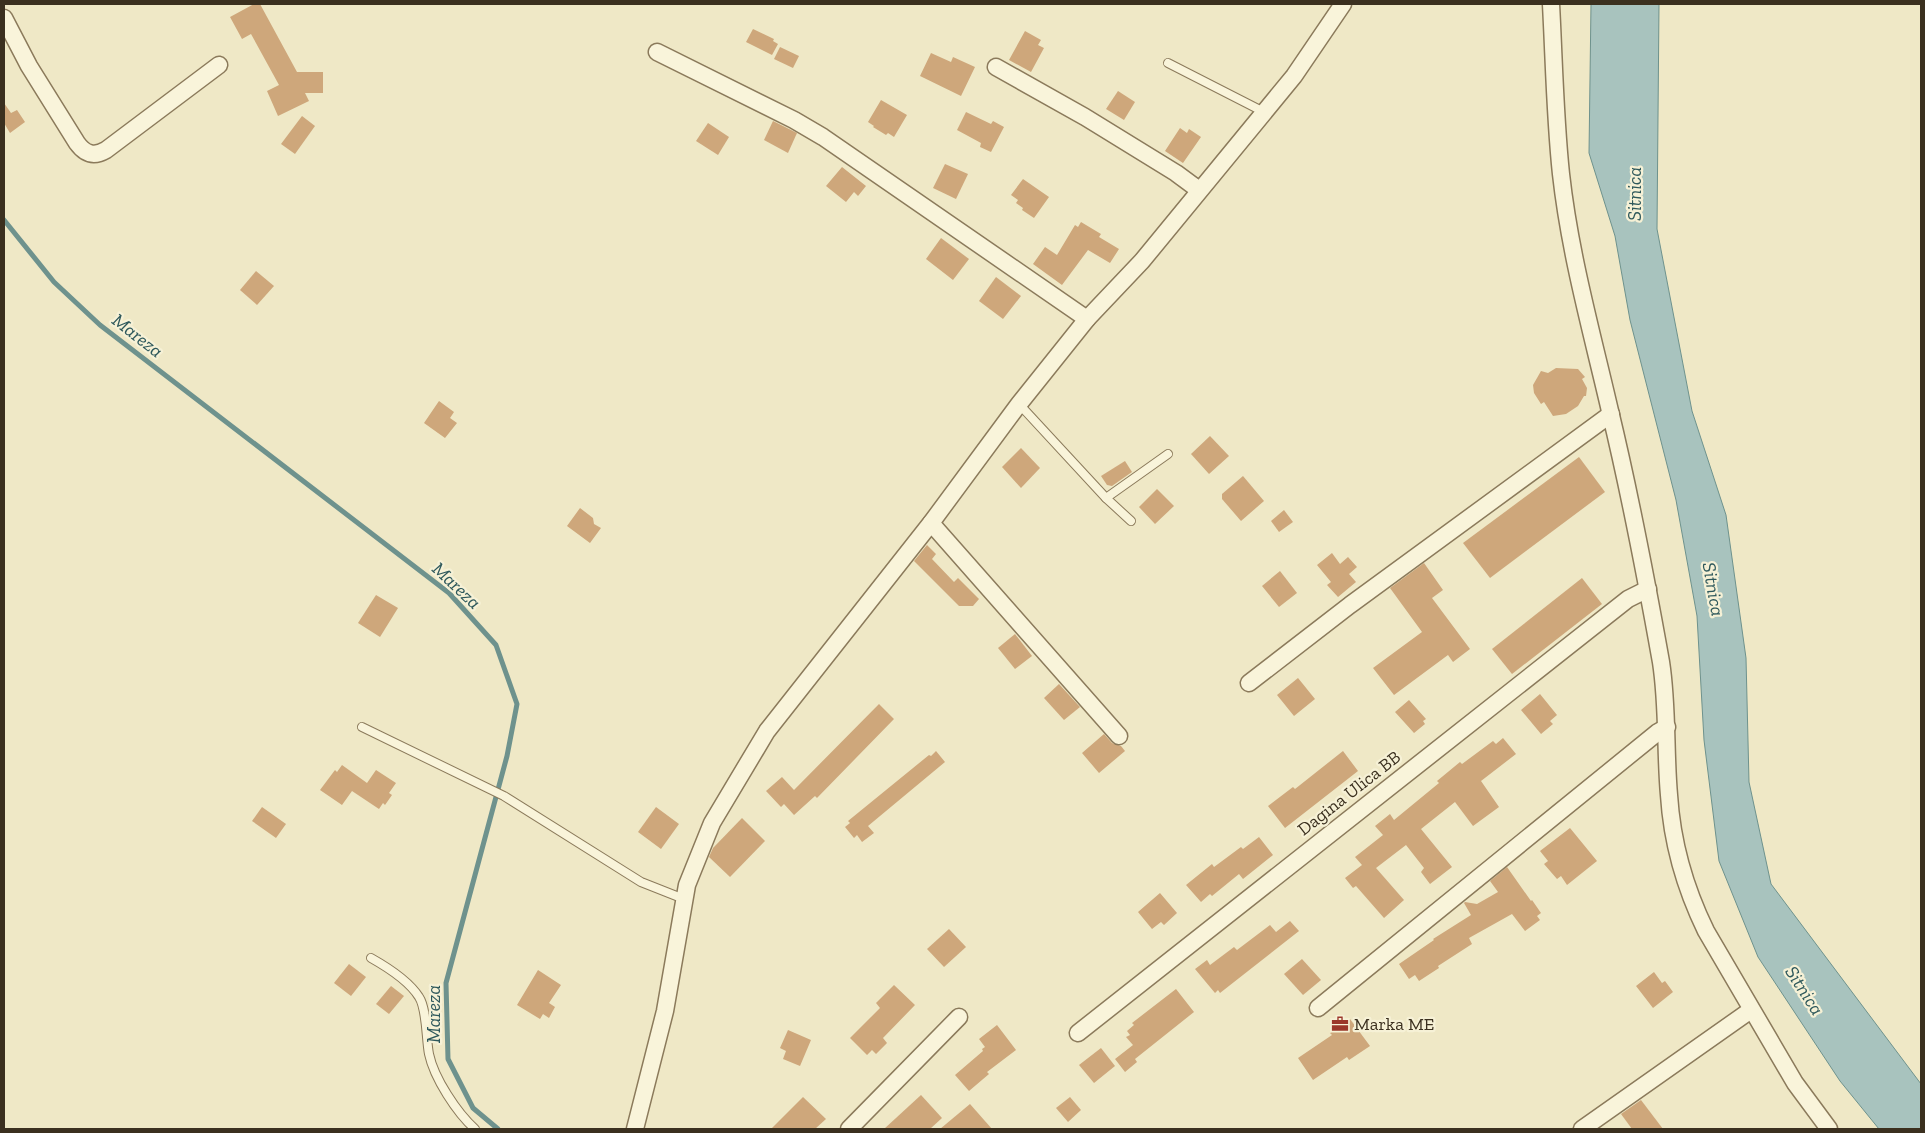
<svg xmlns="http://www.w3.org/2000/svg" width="1925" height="1133" viewBox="0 0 1925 1133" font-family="'Zilla Slab',serif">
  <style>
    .water { fill: #a8c3be; stroke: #6e928d }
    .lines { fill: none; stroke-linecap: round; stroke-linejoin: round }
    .stream { stroke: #6e928d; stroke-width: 5 }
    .building { fill: #cea77b }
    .lane-casing { stroke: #8b7a5b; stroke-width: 10 }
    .street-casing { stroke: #8b7a5b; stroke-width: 19 }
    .lane { stroke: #f9f4da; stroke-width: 8 }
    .street { stroke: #f9f4da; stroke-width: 16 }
    .labels { text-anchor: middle; stroke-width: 4.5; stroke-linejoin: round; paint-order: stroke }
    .street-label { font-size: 18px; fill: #3b301f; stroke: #f6f1d6 }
    .poi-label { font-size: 18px; fill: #3b301f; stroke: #f6f1d6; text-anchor: start }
    .water-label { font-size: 19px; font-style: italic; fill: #2e585b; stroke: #f6f1d6 }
  </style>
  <rect width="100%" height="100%" fill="#efe8c6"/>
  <path class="water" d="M1591 4H1659L1657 229 1692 411 1726 515 1746 658 1749 782 1771 884 1921 1084V1129H1879L1840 1081 1758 957 1719 861 1704 740 1697 616 1676 500 1630 320 1615 236 1589 153Z"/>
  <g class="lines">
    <path class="stream" d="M4 220 54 282 100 325 449 593 496 645 517 704 507 756 446 983 448 1059 473 1108 498 1129"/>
  </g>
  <g class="building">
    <path d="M254 4H260L297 72H323V93H305L309 101 278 116 267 91 279 85 251 34 242 39 230 17Z"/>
    <path d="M753 29 774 39 773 41 778 44 772 55 746 42Z"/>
    <path d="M1025 31 1041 40 1038 45 1044 48 1031 72 1009 60Z"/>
    <path d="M780 47 799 56 793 68 774 59Z"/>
    <path d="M931 53 951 62 953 57 975 67 961 96 920 76Z"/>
    <path d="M1118 91 1135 102 1124 120 1106 109Z"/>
    <path d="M881 100 907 115 894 137 888 133 886 135 873 127 874 126 868 122Z"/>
    <path d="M4 103 11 113 17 110 25 122 10 133 4 123Z"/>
    <path d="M966 112 991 124 993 121 1004 127 991 152 980 147 981 143 957 130Z"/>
    <path d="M302 116 315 126 295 154 281 144Z"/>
    <path d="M773 121 797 133 788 153 764 140Z"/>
    <path d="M708 123 729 137 718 155 696 141Z"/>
    <path d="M1180 128 1187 133 1189 129 1201 137 1183 163 1165 151Z"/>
    <path d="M945 164 968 174 956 199 933 188Z"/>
    <path d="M842 167 866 186 858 196 854 192 846 202 826 186Z"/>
    <path d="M1023 179 1049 197 1034 218 1022 210 1023 208 1016 203 1018 200 1011 195Z"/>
    <path d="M1081 222 1101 234 1099 237 1119 249 1110 263 1088 250 1062 285 1033 264 1045 247 1057 255 1075 225 1078 227Z"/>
    <path d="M941 238 969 259 953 280 926 259Z"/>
    <path d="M256 271 274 286 257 305 240 290Z"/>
    <path d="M996 277 1021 296 1003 319 979 301Z"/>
    <path d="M1556 368 1578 369 1585 377 1582 379 1587 388 1586 396H1584L1578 406 1566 414 1553 416 1544 402 1541 404 1534 393 1533 385 1541 371 1548 373Z"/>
    <path d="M439 401 454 412 450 418 457 423 445 438 424 423Z"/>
    <path d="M1210 436 1229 456 1209 474 1191 454Z"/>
    <path d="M1021 448 1040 468 1021 488 1002 467Z"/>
    <path d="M1579 457 1605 492 1490 578 1463 543Z"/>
    <path d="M1125 461 1132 472 1112 486 1107 485 1101 476Z"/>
    <path d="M1243 476 1264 501 1241 521 1222 499V494Z"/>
    <path d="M1157 489 1174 506 1155 524 1139 507Z"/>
    <path d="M580 508 593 518 594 524 601 528 590 543 567 526Z"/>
    <path d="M1284 510 1293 522 1279 532 1271 521Z"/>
    <path d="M927 545 936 554 932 559 954 582 958 578 979 599 973 606H959L914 561Z"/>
    <path d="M1332 553 1340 564 1348 557 1357 567 1349 574 1356 582 1338 597 1327 585 1331 582 1317 565Z"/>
    <path d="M1424 563 1443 590 1432 598 1470 649 1453 662 1448 655 1394 695 1373 668 1422 632 1390 588Z"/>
    <path d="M1280 571 1297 593 1279 607 1262 586Z"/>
    <path d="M1582 578 1602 604 1512 674 1492 649Z"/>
    <path d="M376 595 398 608 380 637 358 623Z"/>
    <path d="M1015 634 1032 656 1015 669 998 648Z"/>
    <path d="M1298 678 1315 699 1294 716 1277 695Z"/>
    <path d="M1059 684 1080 707 1064 720 1044 698Z"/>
    <path d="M1540 694 1557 715 1550 721 1553 724 1541 734 1521 710Z"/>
    <path d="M1409 700 1426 719 1423 721 1425 724 1414 733 1395 712Z"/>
    <path d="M879 704 894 719 817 798 815 796 794 815 784 804 781 807 766 791 782 777 794 790Z"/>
    <path d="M1104 734 1112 743 1121 746 1125 751 1099 773 1082 753Z"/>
    <path d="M1503 738 1516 754 1481 781 1499 807 1473 826 1455 802 1421 829 1452 867 1430 884 1421 872 1424 868 1406 845 1376 868 1404 900 1384 918 1356 886 1353 888 1345 878 1362 865 1355 857 1383 835 1375 826 1390 814 1394 820 1439 783 1437 781 1460 762 1462 764 1493 741 1496 744Z"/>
    <path d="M936 751 945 762 868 826 874 833 862 842 857 835 854 838 845 827 850 823 848 821 929 755 931 756Z"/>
    <path d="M1343 751 1358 771 1285 828 1268 806 1293 787 1295 789Z"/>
    <path d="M342 765 367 783 376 770 396 783 389 793 392 795 385 805 383 803 379 809 352 791 342 805 320 790 335 770 337 772Z"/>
    <path d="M262 807 286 824 276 838 252 821Z"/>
    <path d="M656 807 679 824 661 849 638 832Z"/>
    <path d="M742 818 765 841 730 877 709 857 713 848Z"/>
    <path d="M1570 828 1597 861 1567 885 1561 876 1557 879 1544 864 1548 861 1540 851Z"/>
    <path d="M1259 837 1273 855 1243 879 1239 874 1212 896 1210 894 1201 902 1186 885 1212 864 1214 867 1241 847 1243 849Z"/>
    <path d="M1507 867 1531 901 1532 900 1541 913 1537 916 1540 920 1525 931 1512 914 1469 938 1472 944 1438 966 1439 968 1419 981 1415 975 1409 979 1399 964 1434 940 1433 939 1471 915 1464 903 1465 902 1477 904 1498 892 1490 881Z"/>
    <path d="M1160 893 1177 913 1164 925 1161 922 1152 929 1138 912Z"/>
    <path d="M1290 921 1299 931 1220 993 1218 990 1215 993 1195 969 1207 960 1210 965 1234 947 1237 950 1270 925 1276 932Z"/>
    <path d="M949 929 966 947 944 967 927 949Z"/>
    <path d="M1302 959 1321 980 1303 995 1284 974Z"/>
    <path d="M349 964 366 977 351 996 334 983Z"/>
    <path d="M538 970 561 985 549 1003 555 1007 549 1018 543 1014 540 1019 517 1005Z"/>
    <path d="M1654 972 1662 983 1665 981 1673 992 1653 1008 1636 986Z"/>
    <path d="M894 985 915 1005 883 1038 887 1043 876 1054 872 1050 867 1055 850 1038 880 1008 876 1003Z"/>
    <path d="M391 986 404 996 389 1014 376 1004Z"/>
    <path d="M1176 989 1194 1012 1135 1059 1137 1062 1125 1072 1115 1059 1133 1045 1126 1037 1130 1035 1127 1031 1134 1025 1132 1023Z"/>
    <path d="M1350 1019 1370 1046 1349 1060 1347 1057 1313 1080 1298 1058 1332 1035 1330 1033Z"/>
    <path d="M997 1025 1016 1050 987 1072 989 1074 969 1091 955 1075 983 1051 982 1049 985 1047 979 1039Z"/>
    <path d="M788 1030 811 1040 800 1066 783 1059 786 1051 780 1048Z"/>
    <path d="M1101 1048 1115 1066 1094 1083 1079 1065Z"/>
    <path d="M921 1095 942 1118 930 1129H884Z"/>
    <path d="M803 1097 826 1119 815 1129H771Z"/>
    <path d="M1070 1097 1081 1110 1068 1122 1056 1108Z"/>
    <path d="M1641 1100 1663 1129H1632L1621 1114Z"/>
    <path d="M970 1104 992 1129H940Z"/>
  </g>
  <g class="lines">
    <g class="lane-casing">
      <g id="lane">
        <path d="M1168 63 1264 112"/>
        <path d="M1019 404 1106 498 1131 521"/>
        <path d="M1106 498 1168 454"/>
        <path d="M362 727 504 796 641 882 684 899"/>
        <path d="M371 958C387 967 409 981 419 997 427 1009 426 1039 429 1054 434 1078 457 1113 475 1129"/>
      </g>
    </g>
    <g class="street-casing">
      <g id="street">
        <path d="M1551 4C1554 60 1555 118 1561 174 1570 255 1592 333 1610 411 1630 494 1646 578 1661 662 1668 707 1665 750 1669 795 1672 843 1685 888 1706 931L1795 1083 1829 1129"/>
        <path d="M4 18 29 66 77 143C85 154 94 157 106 150L219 65"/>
        <path d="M657 52 794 120 823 137 1087 319"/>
        <path d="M996 67 1085 117 1176 173 1199 190"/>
        <path d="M931 523 1119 736"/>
        <path d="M1249 683 1350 605 1611 414"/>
        <path d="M1318 1008 1658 732 1667 727"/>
        <path d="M1078 1033 1628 599 1648 589"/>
        <path d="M635 1129 665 1011 687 885 712 823 767 731 931 523 1019 404 1087 319 1142 261 1294 76 1343 4"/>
        <path d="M849 1129 959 1017"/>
        <path d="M1582 1129 1751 1010"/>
      </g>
    </g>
    <use href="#lane" class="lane"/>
    <use href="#street" class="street"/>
  </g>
  <defs>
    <g id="office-bare" transform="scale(1.35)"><path d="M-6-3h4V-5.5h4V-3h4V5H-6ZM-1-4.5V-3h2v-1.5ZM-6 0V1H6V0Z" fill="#9b372a" stroke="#f6f1d6" stroke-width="2.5" paint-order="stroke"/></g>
  </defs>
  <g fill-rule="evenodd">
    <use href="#office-bare" x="1340" y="1024"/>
  </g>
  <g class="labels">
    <g class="street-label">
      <text transform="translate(1349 793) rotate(-38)" y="6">Dagina Ulica BB</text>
    </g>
    <g class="poi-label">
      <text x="1354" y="1030">Marka ME</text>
    </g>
    <g class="water-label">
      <text transform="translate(1634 194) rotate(-90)" y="7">Sitnica</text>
      <text transform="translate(138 335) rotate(38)" y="7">Mareza</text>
      <text transform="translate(457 585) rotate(43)" y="7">Mareza</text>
      <text transform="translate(1714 589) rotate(80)" y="7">Sitnica</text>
      <text transform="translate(1805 990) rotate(57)" y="7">Sitnica</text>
      <text transform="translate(433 1014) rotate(-90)" y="7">Mareza</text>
    </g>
  </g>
  <rect width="1925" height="1133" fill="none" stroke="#3b301f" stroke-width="10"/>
</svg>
